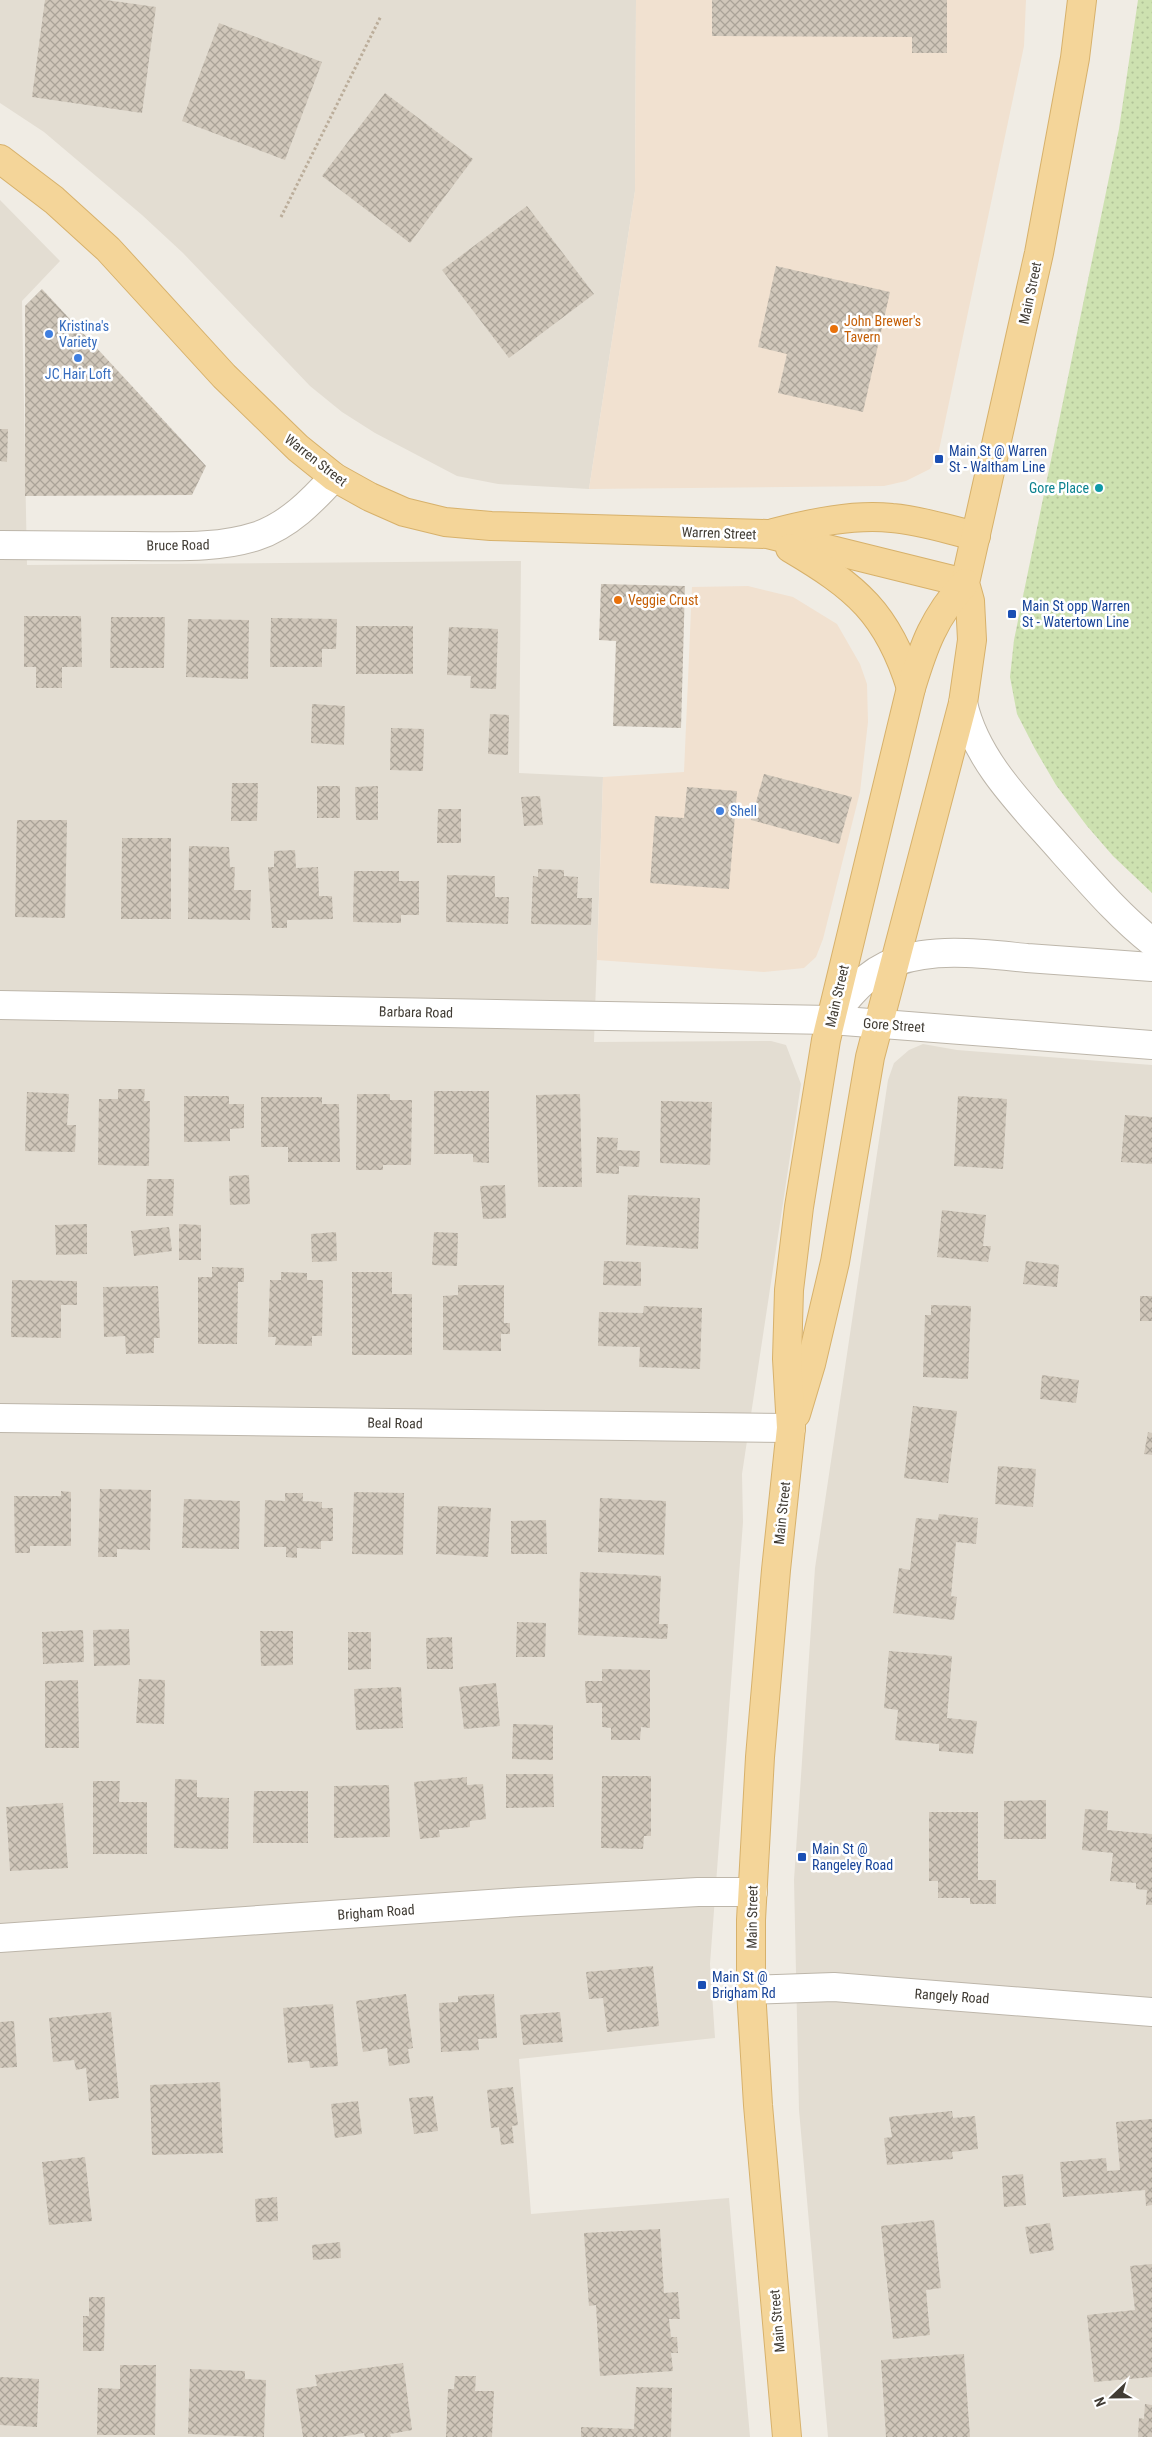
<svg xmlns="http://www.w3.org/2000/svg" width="1152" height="2437" viewBox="0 0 1152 2437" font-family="'Roboto Condensed',sans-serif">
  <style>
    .residential { fill: #e3ddd2 }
    .commercial { fill: #f1e1d0 }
    .park { fill: url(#park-dots) }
    .building { fill: url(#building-cross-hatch) }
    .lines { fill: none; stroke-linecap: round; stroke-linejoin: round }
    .minor-casing { stroke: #bdb6aa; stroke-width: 30 }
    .major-casing { stroke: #d7b16b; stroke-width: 30 }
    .path { stroke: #bbad9a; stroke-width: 3; stroke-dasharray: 2.5 2.5; stroke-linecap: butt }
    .minor { stroke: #fff; stroke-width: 28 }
    .major { stroke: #f4d599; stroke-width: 28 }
    .food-dot { fill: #e8710a; stroke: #fff; stroke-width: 2 }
    .shop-dot { fill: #3f7fe0; stroke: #fff; stroke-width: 2 }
    .transit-dot { fill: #1a4fb4; stroke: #fff; stroke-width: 2 }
    .culture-dot { fill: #0f9aa8; stroke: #fff; stroke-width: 2 }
    .labels { text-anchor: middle; stroke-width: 5; stroke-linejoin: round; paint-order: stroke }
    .street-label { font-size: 14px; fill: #413c34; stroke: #fff }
    .food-label { font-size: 14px; fill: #c56008; stroke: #fff; text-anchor: start }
    .shop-label { font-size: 14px; fill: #366cbe; stroke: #fff; text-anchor: start }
    .transit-label { font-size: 14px; fill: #164399; stroke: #fff; text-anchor: start }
    .culture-label { font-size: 14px; fill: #0d838f; stroke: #fff; text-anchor: end }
  </style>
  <defs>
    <pattern id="park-dots" width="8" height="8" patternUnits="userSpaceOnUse" patternTransform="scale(1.25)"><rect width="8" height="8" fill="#cde1b0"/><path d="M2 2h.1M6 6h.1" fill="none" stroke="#b1c298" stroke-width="1.8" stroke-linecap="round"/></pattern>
    <pattern id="building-cross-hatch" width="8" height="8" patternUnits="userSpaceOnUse" patternTransform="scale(1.25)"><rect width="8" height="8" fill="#d0c7ba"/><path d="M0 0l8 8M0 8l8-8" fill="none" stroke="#aaa398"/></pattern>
  </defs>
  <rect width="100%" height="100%" fill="#f0ece4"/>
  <g class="residential">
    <path d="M0 0H636L635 191 589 489 498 484 457 476 375 433 342 412 310 386 183 253 142 215 44 132 0 103Z"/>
    <path d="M0 200 60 261 22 301 27 565 521 561 519 773 603 777 594 1042 771 1041 786 1045 801 1084 742 1474 743 1522 710 1964 715 2038 519 2059 531 2214 729 2198 750 2437H0Z"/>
    <path d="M923 1044 957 1050 1152 1065V2437H828L799 2110 794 1880 815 1568 888 1080 894 1063 909 1050Z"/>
  </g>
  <g class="commercial">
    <path d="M636 0H1026L1024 46 938 455 930 469 906 481 884 486 589 489 635 191Z"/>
    <path d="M748 586 793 597 837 624 860 664 867 684 868 722 860 792 823 939 816 957 804 968 764 972 597 960 603 777 684 772 692 587Z"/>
  </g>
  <path class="park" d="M1138 0H1152V893L1113 856 1087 826 1056 785 1035 749 1017 714 1010 677 1014 640 1119 129Z"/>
  <g class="building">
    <path d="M45 0H106L156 7 142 113 32 97Z"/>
    <path d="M712 0H947V53H912V37L712 36Z"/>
    <path d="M219 23 322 62 285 160 182 121Z"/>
    <path d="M385 93 473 159 410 243 322 176Z"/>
    <path d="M527 206 594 294 509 358 442 270Z"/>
    <path d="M776 266 890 292 863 412 778 393 787 354 758 347Z"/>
    <path d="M42 289 206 466 192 495 25 496V306Z"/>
    <path d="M0 429H8L7 462 0 461Z"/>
    <path d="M601 584 685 586 681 728 613 726 616 641 599 640Z"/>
    <path d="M24 616H81L82 667H62V688H36V667H24Z"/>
    <path d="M111 617H165L164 668H110Z"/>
    <path d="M271 618 337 619 336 649H322V667H270Z"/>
    <path d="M188 619 249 620 248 679 186 677Z"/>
    <rect x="356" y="626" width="57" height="48"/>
    <path d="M449 627 498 629 496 689 470 688 471 676 447 675Z"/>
    <path d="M312 704 345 706 344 745 311 743Z"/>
    <path d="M490 714 509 715 508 755 488 754Z"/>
    <path d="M391 728 424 729 423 771 390 770Z"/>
    <path d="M764 774 852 797 839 844 751 820Z"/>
    <path d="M232 783H258L257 821H231Z"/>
    <rect x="317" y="786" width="23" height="32"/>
    <path d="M378 786V820H356L355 787Z"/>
    <path d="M687 787 737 791 729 889 650 883 655 816 684 818Z"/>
    <path d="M540 796 543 825 524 826 521 797Z"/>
    <path d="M438 809H461V843H437Z"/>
    <path d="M17 820H67L65 918 15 917Z"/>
    <path d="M122 838H171V919H121Z"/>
    <path d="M189 846 229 847 230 867H235L234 890H251L250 920 188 919Z"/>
    <path d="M295 850 296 868 318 867 319 896H332L333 919 287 920V928H272L268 867H274V851Z"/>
    <path d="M538 869 564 870V876L578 877 577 898H592L591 925 531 924 533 876 538 877Z"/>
    <path d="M354 871H399V881H419V915H401V923L353 922Z"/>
    <path d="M447 875 495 876V897H509L508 924 446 922Z"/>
    <path d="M118 1089H145L144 1101H150L149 1166 98 1165 99 1099H118Z"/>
    <path d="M434 1091H489V1163L473 1162V1154H434Z"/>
    <path d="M27 1092 69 1094 67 1125H76L75 1152 25 1151Z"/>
    <path d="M357 1094H390V1100H412L411 1165H383V1170H356Z"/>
    <path d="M580 1094 582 1187H538L536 1095Z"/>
    <path d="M184 1096H229V1104H244V1128L230 1129V1141L184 1142Z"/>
    <path d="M958 1096 1007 1099 1003 1169 954 1166Z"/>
    <path d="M261 1097H322V1104H339L340 1162H288V1147H261Z"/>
    <path d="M661 1101 712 1102 710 1165 660 1163Z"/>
    <path d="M1125 1115 1152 1117V1164L1121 1162Z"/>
    <path d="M597 1137 618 1138 617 1150 640 1151 639 1167 619 1166V1174L596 1173Z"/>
    <path d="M249 1175 250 1204 230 1205 229 1176Z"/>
    <path d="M147 1179H174L173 1216H146Z"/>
    <path d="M505 1185 506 1218 483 1219 480 1186Z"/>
    <path d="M628 1195 700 1198 698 1249 626 1245Z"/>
    <path d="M942 1210 986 1215 983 1246H991L988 1262 937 1257Z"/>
    <path d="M87 1224V1254L56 1255 55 1225Z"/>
    <path d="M179 1224 201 1225V1260H179Z"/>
    <path d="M169 1227 172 1251 134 1256 131 1231Z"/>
    <path d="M336 1232 337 1261 312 1262 311 1234Z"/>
    <path d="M434 1232 458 1233 457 1266 432 1265Z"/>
    <path d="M604 1261 641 1262V1286L603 1285Z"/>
    <path d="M1026 1261 1059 1265 1057 1287 1023 1284Z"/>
    <path d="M212 1267 244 1268V1282H238L237 1344H198V1277H212Z"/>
    <path d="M281 1272 307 1273V1280H323L322 1336H312V1346L275 1345 276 1337H268L270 1280H281Z"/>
    <path d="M352 1272H392V1294H412V1355H352Z"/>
    <path d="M12 1280 77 1281V1305H61V1338L11 1337Z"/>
    <path d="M458 1285H504V1323H510V1334H501V1351L443 1350V1296L458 1295Z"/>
    <path d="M158 1286 160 1338H154V1353L126 1354 125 1336 104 1337 103 1287Z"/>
    <rect x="1140" y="1296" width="12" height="25"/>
    <path d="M931 1305 971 1306 968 1379 923 1377 925 1315H931Z"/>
    <path d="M644 1306 702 1308 700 1369 639 1367 640 1347 598 1346 599 1312 643 1313Z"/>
    <path d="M1042 1375 1079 1380 1076 1403 1040 1399Z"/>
    <path d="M913 1406 957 1411 948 1483 904 1478Z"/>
    <path d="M1148 1432 1152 1433V1455L1144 1454Z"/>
    <path d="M998 1466 1036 1469 1033 1507 995 1504Z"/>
    <path d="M100 1489 151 1490 150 1550 117 1549V1557H98Z"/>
    <path d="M61 1491 71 1492V1546H30V1553H15L14 1496H61Z"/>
    <path d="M354 1492 404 1493 403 1555 352 1554Z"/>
    <path d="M285 1493H303V1501L322 1502V1508H333V1541H321V1549L297 1548V1558L286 1557V1547H264L265 1500 285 1501Z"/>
    <path d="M600 1498 666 1501 664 1555 598 1552Z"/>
    <path d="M184 1499 240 1501 239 1549 182 1548Z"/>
    <path d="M438 1506 491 1508 488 1557 436 1554Z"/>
    <path d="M939 1514 978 1518 976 1544 956 1542 951 1596 957 1597 954 1620 893 1613 899 1568 910 1570 916 1518 938 1520Z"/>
    <path d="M546 1520 547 1554H511V1521Z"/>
    <path d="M580 1572 661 1576 659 1624H668L667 1639 578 1635Z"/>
    <path d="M517 1622 546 1623 545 1657H516Z"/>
    <path d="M129 1629 130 1665 94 1666 93 1630Z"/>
    <path d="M83 1630 84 1662 43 1664 42 1632Z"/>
    <path d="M260 1631H293V1665L261 1666Z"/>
    <path d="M348 1632H371V1669L348 1670Z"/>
    <path d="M452 1637 453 1669H427L426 1638Z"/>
    <path d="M889 1651 952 1656 947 1718 977 1721 973 1754 939 1751V1744L895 1740 898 1710 884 1708Z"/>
    <path d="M602 1669 650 1670V1728L641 1727 640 1740H611V1728L602 1727V1703H586L585 1681H602Z"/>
    <path d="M139 1679 165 1680 164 1724 136 1723Z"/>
    <path d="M78 1680 79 1748H45V1681Z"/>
    <path d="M496 1683 500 1726 464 1729 459 1687Z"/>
    <path d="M401 1687 403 1728 356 1730 354 1689Z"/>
    <path d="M513 1724 553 1725V1760L512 1759Z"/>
    <path d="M506 1774H553L554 1807 506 1808Z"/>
    <path d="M602 1776H651V1836H644L643 1849 601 1848Z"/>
    <path d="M467 1777V1785L483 1784 486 1819 470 1821V1827L439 1830 440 1837 420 1839 414 1782Z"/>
    <path d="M175 1779 197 1780V1797L229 1798 228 1849 174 1848Z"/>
    <path d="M93 1781H120L119 1802H147V1854H93Z"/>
    <path d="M389 1785 390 1837 334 1838V1786Z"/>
    <path d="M254 1791H308V1843H253Z"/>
    <path d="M1046 1800V1839H1004V1801Z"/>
    <path d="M63 1803 68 1868 10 1871 6 1807Z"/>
    <path d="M1085 1809 1108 1811 1107 1830 1152 1834V1905H1146L1147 1890 1136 1889V1883L1110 1881 1113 1853 1082 1850Z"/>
    <path d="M929 1812H978V1880H996V1904H970V1898H938V1881H929Z"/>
    <path d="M653 1966 659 2026 607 2032 603 1998 589 1999 586 1972Z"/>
    <path d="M406 1994 413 2048 408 2049 410 2063 389 2066 387 2048 363 2052 356 2001Z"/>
    <path d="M494 1994 497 2038 478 2039 479 2050 441 2052 439 2003 458 2002V1996Z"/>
    <path d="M333 2004 338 2066 310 2068 309 2061 288 2063 283 2008Z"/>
    <path d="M111 2012 119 2098 89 2101 86 2068 76 2070 74 2060 53 2062 49 2018Z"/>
    <path d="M560 2012 563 2042 523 2045 520 2015Z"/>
    <path d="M14 2021 17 2067 0 2068V2022Z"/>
    <path d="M220 2082 223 2153 152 2155 150 2085Z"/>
    <path d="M513 2087 518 2125 512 2126 514 2143 501 2145 499 2127 491 2128 487 2090Z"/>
    <path d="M433 2096 438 2131 414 2134 409 2098Z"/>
    <path d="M358 2101 362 2134 335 2138 331 2104Z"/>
    <path d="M952 2111 953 2118 975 2116 978 2149 952 2152 953 2159 887 2165 884 2138 892 2137 889 2117Z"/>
    <path d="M1152 2119V2205L1146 2206 1145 2190 1063 2197 1060 2162 1106 2158 1107 2171 1120 2170 1116 2122Z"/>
    <path d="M85 2157 92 2221 49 2225 42 2162Z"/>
    <path d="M1023 2174 1026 2205 1004 2207 1002 2176Z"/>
    <path d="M277 2197 278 2221 256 2222 255 2199Z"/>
    <path d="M934 2220 941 2288 926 2290 930 2335 893 2339 881 2226Z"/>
    <path d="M1050 2223 1054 2250 1030 2254 1025 2227Z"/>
    <path d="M660 2229 664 2293 678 2292 680 2319H669L671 2337H677L678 2353H671L673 2371 600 2376 596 2305 589 2306 584 2233Z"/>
    <path d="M340 2242 341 2258 313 2260 312 2245Z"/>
    <path d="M1152 2264V2377L1094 2382 1087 2315 1135 2310 1130 2266Z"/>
    <path d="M89 2297H105L104 2351H83V2316H89Z"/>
    <path d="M964 2354 970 2437H886L881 2360Z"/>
    <path d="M403 2363 412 2430 390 2434 391 2437H365L364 2433 340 2437H303L296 2389 317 2386 315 2375Z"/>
    <path d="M120 2365H156L155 2435H97L98 2388 120 2389Z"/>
    <path d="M190 2369 245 2371V2379L266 2380 264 2437 188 2434Z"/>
    <path d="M455 2376H476L475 2391H494L492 2437H446L448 2389H454Z"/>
    <path d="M0 2377 39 2379 37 2427 0 2425Z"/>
    <path d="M636 2387 672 2388 671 2437H581V2427L634 2429Z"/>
    <path d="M1145 2404 1152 2405V2437H1138L1139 2418 1144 2419Z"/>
  </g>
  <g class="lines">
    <g class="minor-casing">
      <g id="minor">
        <path d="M0 545C44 545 88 546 133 546 174 546 217 549 257 536 289 525 312 501 334 477"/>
        <path d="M963 703C976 762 1025 808 1064 853 1092 884 1119 916 1152 942"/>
        <path d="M0 1005 831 1020 1152 1045"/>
        <path d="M831 1020C847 996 867 972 895 962 935 947 985 954 1027 958 1069 961 1110 964 1152 967"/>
        <path d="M0 1418 791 1428"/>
        <path d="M0 1938 519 1902 698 1892H753"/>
        <path d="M751 1990 834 1987 1152 2012"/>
      </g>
    </g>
    <g class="major-casing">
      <g id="major">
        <path d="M0 159 54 200 108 249 224 376 298 448 334 477 370 497 404 512 445 522 491 526 767 534 965 583"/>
        <path d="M773 533C812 523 853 514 892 518 920 520 949 530 976 536"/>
        <path d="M790 548C856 587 888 613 911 688"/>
        <path d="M796 1414 811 1364 835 1262 870 1057 963 703 972 640 970 601 965 583 1039 253 1075 58 1082 0"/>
        <path d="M787 2437 758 2105 751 1990V1920L760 1757 776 1570 791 1428 787 1359 789 1290 799 1207 826 1040 911 688C924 645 934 617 965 583"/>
      </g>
    </g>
    <path class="path" d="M281 217 381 16"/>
    <use href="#minor" class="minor"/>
    <use href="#major" class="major"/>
  </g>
  <g class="food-dot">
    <circle cx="834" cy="329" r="5"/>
    <circle cx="618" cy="600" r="5"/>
  </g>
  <g class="shop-dot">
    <circle cx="49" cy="334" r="5"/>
    <circle cx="78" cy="358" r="5"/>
    <circle cx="720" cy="811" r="5"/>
  </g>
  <g class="transit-dot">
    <rect x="934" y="454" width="10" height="10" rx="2.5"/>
    <rect x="1007" y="609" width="10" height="10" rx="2.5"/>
    <rect x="797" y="1852" width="10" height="10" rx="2.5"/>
    <rect x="697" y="1980" width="10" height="10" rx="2.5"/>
  </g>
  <circle class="culture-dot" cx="1099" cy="488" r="5"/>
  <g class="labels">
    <g class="street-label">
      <text transform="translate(1030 293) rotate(-78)" y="5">Main Street</text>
      <text transform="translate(316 460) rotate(38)" y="5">Warren Street</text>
      <text transform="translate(719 533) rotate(2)" y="5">Warren Street</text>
      <text transform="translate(178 545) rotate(-1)" y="5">Bruce Road</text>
      <text transform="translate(837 996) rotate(-77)" y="5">Main Street</text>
      <text transform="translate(416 1012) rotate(1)" y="5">Barbara Road</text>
      <text transform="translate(894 1025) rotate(4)" y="5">Gore Street</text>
      <text transform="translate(395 1423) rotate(1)" y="5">Beal Road</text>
      <text transform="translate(782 1513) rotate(-84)" y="5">Main Street</text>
      <text transform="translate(376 1912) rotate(-4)" y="5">Brigham Road</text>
      <text transform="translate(752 1917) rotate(-89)" y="5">Main Street</text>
      <text transform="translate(952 1996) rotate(4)" y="5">Rangely Road</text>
      <text transform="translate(777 2321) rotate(-95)" y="5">Main Street</text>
    </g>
    <g class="food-label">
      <text x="844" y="326">John Brewer's<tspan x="844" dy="16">Tavern</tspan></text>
      <text x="628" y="605">Veggie Crust</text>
    </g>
    <g class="shop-label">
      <text x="59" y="331">Kristina's<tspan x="59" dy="16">Variety</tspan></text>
      <text x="78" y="379" text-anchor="middle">JC Hair Loft</text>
      <text x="730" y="816">Shell</text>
    </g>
    <g class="transit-label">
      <text x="949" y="456">Main St @ Warren<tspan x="949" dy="16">St - Waltham Line</tspan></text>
      <text x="1022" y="611">Main St opp Warren<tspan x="1022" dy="16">St - Watertown Line</tspan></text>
      <text x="812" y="1854">Main St @<tspan x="812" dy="16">Rangeley Road</tspan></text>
      <text x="712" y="1982">Main St @<tspan x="712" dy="16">Brigham Rd</tspan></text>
    </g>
    <g class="culture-label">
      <text x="1089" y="493">Gore Place</text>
    </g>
  </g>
  <g transform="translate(1112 2397) rotate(248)" stroke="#ffffff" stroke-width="4" paint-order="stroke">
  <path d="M0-4L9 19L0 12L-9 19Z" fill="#413c34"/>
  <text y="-8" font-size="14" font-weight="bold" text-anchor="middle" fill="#413c34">N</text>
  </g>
</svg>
